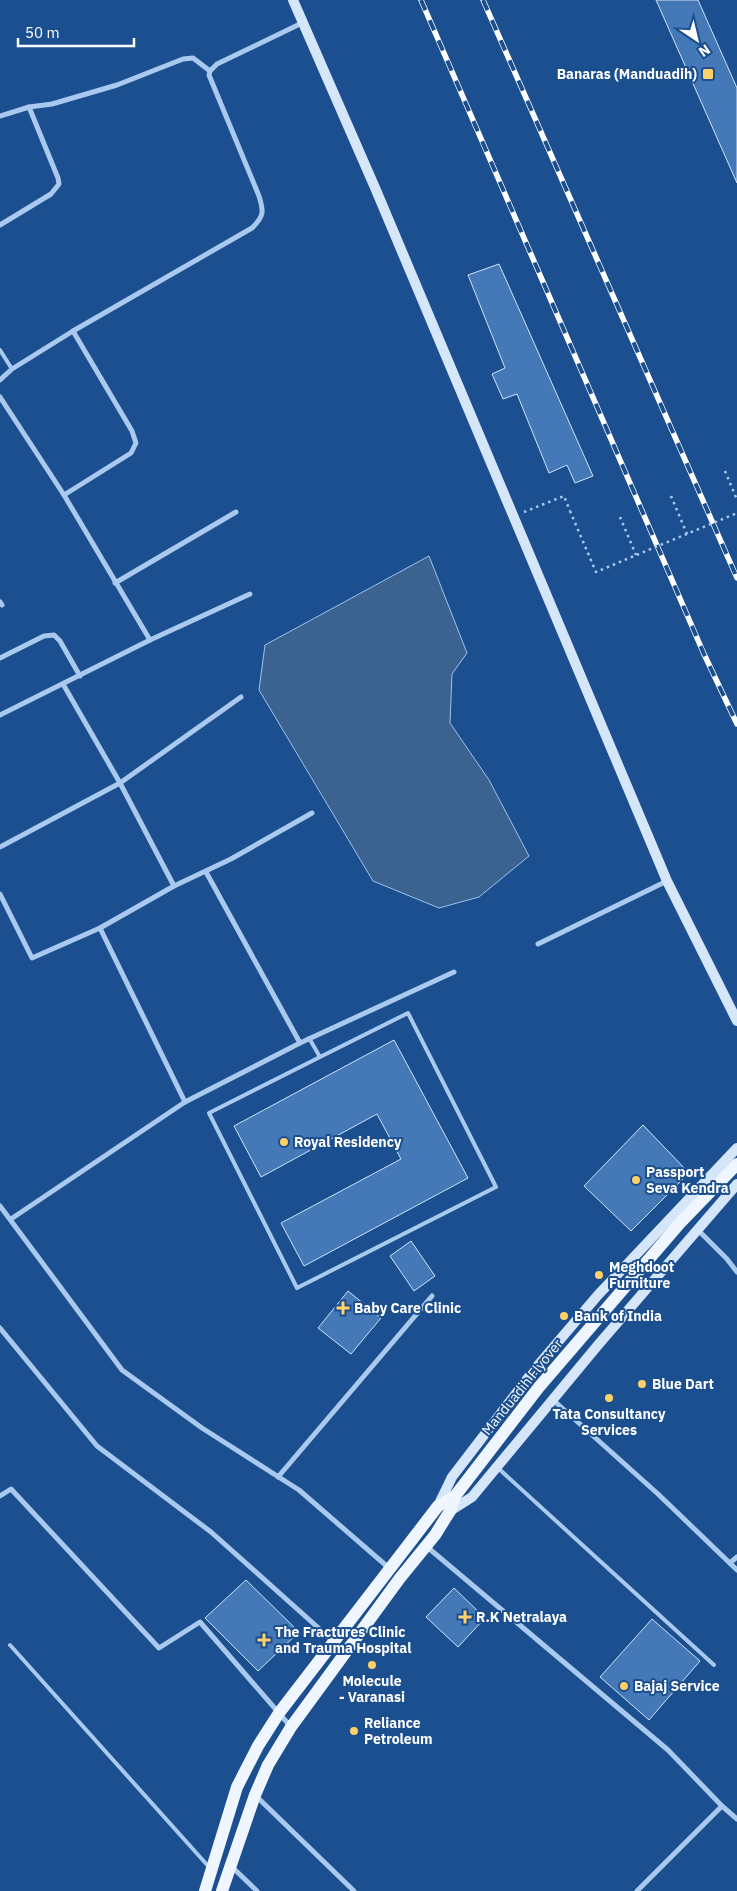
<svg xmlns="http://www.w3.org/2000/svg" width="737" height="1891" viewBox="0 0 737 1891" font-family="'IBM Plex Sans',sans-serif">
  <style>
    .water { fill: #3c6290; stroke: #9cc4f0 }
    .building { fill: #4478b7; stroke: #cfe3fa }
    .lines { fill: none; stroke-linecap: round; stroke-linejoin: round }
    .path { stroke: #a9c9ee; stroke-width: 2.5; stroke-dasharray: 2.5 4; stroke-linecap: butt }
    .lane { stroke: #a9c9ee; stroke-width: 4 }
    .street { stroke: #a9c9ee; stroke-width: 5 }
    .secondary { stroke: #d6e6fa; stroke-width: 10 }
    .primary { stroke: #f0f6ff; stroke-width: 12 }
    .rail-casing { stroke: #fff; stroke-width: 5.5 }
    .rail { stroke: #1b4f8f; stroke-width: 4; stroke-dasharray: 11; stroke-linecap: butt }
    .path-bridge { stroke: #a9c9ee; stroke-width: 2.5; stroke-dasharray: 2.5 4; stroke-linecap: butt }
    .poi-dot { fill: #ffd166; stroke: #1b4f8f; stroke-width: 2 }
    .labels { text-anchor: middle; stroke-width: 4; stroke-linejoin: round; paint-order: stroke }
    .poi-label { font-size: 14px; font-weight: bold; fill: #fff; stroke: #1b4f8f; text-anchor: start }
    .street-label { font-size: 14px; fill: #fff; stroke: #1b4f8f }
  </style>
  <rect width="100%" height="100%" fill="#1b4f8f"/>
  <path class="water" d="M429 556 467 653 452 674 450 723 489 780 529 856 479 897 439 908 373 881 259 690 265 645Z"/>
  <g class="building">
    <path d="M656 0H698L737 88V183Z"/>
    <path d="M499 264 593 476 575 483 567 465 549 473 517 394 503 399 492 374 505 368 468 275Z"/>
    <path d="M394 1040 468 1178 304 1266 281 1223 401 1159 377 1114 261 1177 234 1126Z"/>
    <path d="M643 1125 689 1173 631 1231 584 1186Z"/>
    <path d="M411 1241 435 1276 414 1291 390 1256Z"/>
    <path d="M348 1291 381 1318 351 1354 318 1328Z"/>
    <path d="M246 1580 299 1632 258 1671 205 1618Z"/>
    <path d="M454 1588 485 1618 458 1647 426 1617Z"/>
    <path d="M652 1619 700 1661 649 1720 600 1677Z"/>
  </g>
  <g class="lines">
    <g class="path">
      <path d="M725 471 737 500"/>
      <path d="M671 496 687 534"/>
      <path d="M524 512 564 496 570 511"/>
      <path d="M620 517 636 555"/>
    </g>
    <g class="lane">
      <path d="M0 350 12 369"/>
      <path d="M309 1038 320 1057 408 1013 496 1187 297 1288 209 1113 320 1057"/>
      <path d="M498 1468 714 1665"/>
      <path d="M10 1645 209 1867"/>
    </g>
    <g class="street">
      <path d="M0 116 29 107 52 104 117 85 183 59 193 58 210 71"/>
      <path d="M0 225 51 194 59 184 58 178 29 107"/>
      <path d="M0 380 12 369 73 331 252 228C264 216 264 212 259 196L209 75 210 71 217 64 302 23"/>
      <path d="M0 397 64 495 150 640"/>
      <path d="M64 495 131 453 136 443 132 431 73 331"/>
      <path d="M115 583 236 512"/>
      <path d="M0 602 2 605"/>
      <path d="M0 658 44 636 54 635 60 641 80 676"/>
      <path d="M63 684 120 783 174 886"/>
      <path d="M0 715 150 640 250 594"/>
      <path d="M0 847 120 783 241 697"/>
      <path d="M206 872 300 1043"/>
      <path d="M0 894 32 958 100 928 174 886 231 859 312 813"/>
      <path d="M100 928 185 1102 300 1043 454 972"/>
      <path d="M538 944 667 881"/>
      <path d="M0 1206 122 1370 202 1428 299 1490 389 1568"/>
      <path d="M11 1219 185 1102"/>
      <path d="M697 1229 727 1259 737 1272"/>
      <path d="M0 1328 97 1446 211 1532 333 1641"/>
      <path d="M552 1399 658 1494 737 1570"/>
      <path d="M278 1477 432 1296"/>
      <path d="M0 1496 11 1489 159 1648 200 1622 291 1727"/>
      <path d="M426 1546 668 1750 722 1806 737 1819"/>
      <path d="M730 1563 737 1557"/>
      <path d="M255 1795 354 1891"/>
      <path d="M231 1866 257 1891"/>
      <path d="M637 1891 722 1806"/>
    </g>
    <g class="secondary">
      <path d="M293 0 376 190 667 881 737 1021"/>
      <path d="M438 1506 452 1477 534 1370 598 1295 737 1148"/>
      <path d="M450 1511 472 1497 598 1345 737 1184"/>
    </g>
    <g class="primary">
      <path d="M205 1891 237 1787 258 1746 279 1713 438 1506 455 1496"/>
      <path d="M222 1891 255 1795 268 1765 291 1727 400 1578 435 1535 450 1511 455 1496 539 1387 680 1223 737 1164"/>
    </g>
    <g class="rail-casing">
      <g id="rail">
        <path d="M421 0 704 654 737 724"/>
        <path d="M483 0 737 578"/>
      </g>
    </g>
    <use href="#rail" class="rail"/>
    <path class="path-bridge" d="M570 511 596 572 737 513"/>
  </g>
  <g class="poi-dot">
    <rect x="702" y="68" width="12" height="12" rx="2.5"/>
    <circle cx="284" cy="1142" r="5"/>
    <circle cx="636" cy="1180" r="5"/>
    <circle cx="599" cy="1275" r="5"/>
    <path d="M340.5 1300.5h5v5h5v5h-5v5h-5v-5h-5v-5h5z"/>
    <circle cx="564" cy="1316" r="5"/>
    <circle cx="642" cy="1384" r="5"/>
    <circle cx="609" cy="1398" r="5"/>
    <path d="M462.5 1609.5h5v5h5v5h-5v5h-5v-5h-5v-5h5z"/>
    <path d="M261.5 1632.5h5v5h5v5h-5v5h-5v-5h-5v-5h5z"/>
    <circle cx="372" cy="1665" r="5"/>
    <circle cx="624" cy="1686" r="5"/>
    <circle cx="354" cy="1731" r="5"/>
  </g>
  <g class="labels">
    <g class="poi-label">
      <text x="697" y="79" text-anchor="end">Banaras (Manduadih)</text>
      <text x="294" y="1147">Royal Residency</text>
      <text x="646" y="1177">Passport<tspan x="646" dy="16">Seva Kendra</tspan></text>
      <text x="609" y="1272">Meghdoot<tspan x="609" dy="16">Furniture</tspan></text>
      <text x="354" y="1313">Baby Care Clinic</text>
      <text x="574" y="1321">Bank of India</text>
      <text x="652" y="1389">Blue Dart</text>
      <text x="609" y="1419" text-anchor="middle">Tata Consultancy<tspan x="609" dy="16">Services</tspan></text>
      <text x="476" y="1622">R.K Netralaya</text>
      <text x="275" y="1637">The Fractures Clinic<tspan x="275" dy="16">and Trauma Hospital</tspan></text>
      <text x="372" y="1686" text-anchor="middle">Molecule<tspan x="372" dy="16">- Varanasi</tspan></text>
      <text x="634" y="1691">Bajaj Service</text>
      <text x="364" y="1728">Reliance<tspan x="364" dy="16">Petroleum</tspan></text>
    </g>
    <g class="street-label">
      <text transform="translate(522 1387) rotate(-51)" y="5">Manduadih Flyover</text>
    </g>
  </g>
  <g transform="translate(697 40) rotate(145)" stroke="#1b4f8f" stroke-width="4" paint-order="stroke">
  <path d="M0-4L9 19L0 12L-9 19Z" fill="#ffffff"/>
  <text y="-8" font-size="14" font-weight="bold" text-anchor="middle" fill="#ffffff">N</text>
  </g>
  <path d="M18 38v8h116v-8" fill="none" stroke="#ffffff" stroke-width="2.5"/>
  <text x="25" y="38" font-size="15" fill="#ffffff" stroke="#1b4f8f" stroke-width="4" paint-order="stroke">50 m</text>
</svg>
